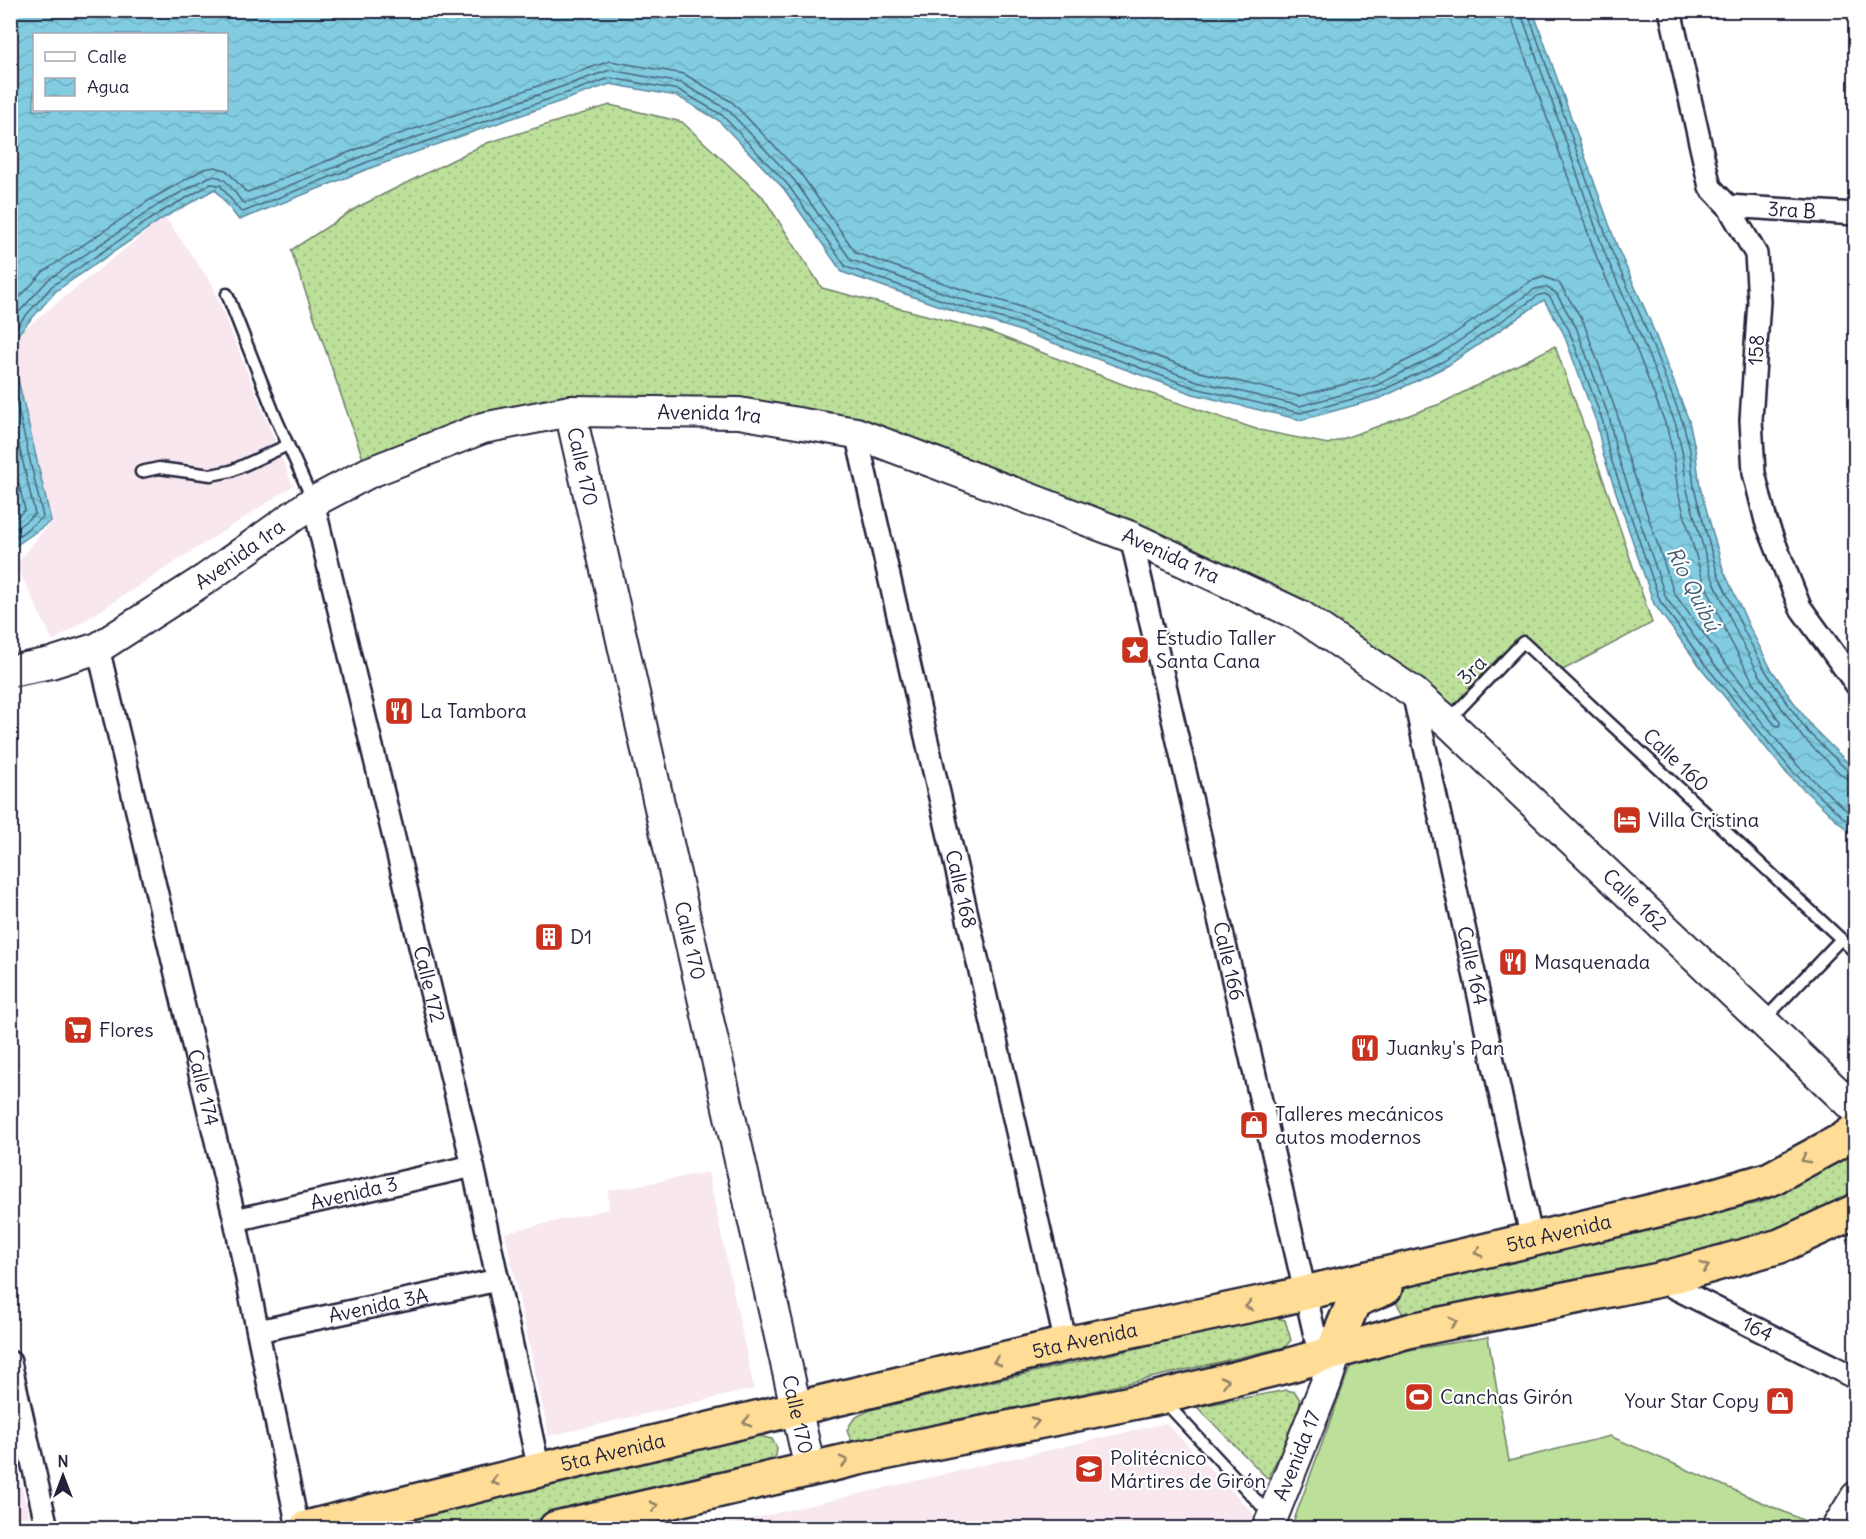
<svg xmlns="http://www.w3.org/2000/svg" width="1866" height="1539" viewBox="0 0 1866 1539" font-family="Delius,sans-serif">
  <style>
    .built { fill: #f8e7ef }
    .grass { fill: url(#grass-dots); stroke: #6f806a; stroke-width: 1.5 }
    .pitch { fill: #bcdf99; stroke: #6f806a; stroke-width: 1.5 }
    .water { fill: url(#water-waves); stroke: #5b889e; stroke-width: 1.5; fill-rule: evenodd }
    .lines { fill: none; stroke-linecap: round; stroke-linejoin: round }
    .shore { stroke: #48667d; stroke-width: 1.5 }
    .lane-casing { stroke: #22223b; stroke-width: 15 }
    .street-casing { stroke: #22223b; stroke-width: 26 }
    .secondary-casing { stroke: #22223b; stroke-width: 34 }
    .highway-casing { stroke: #22223b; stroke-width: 38 }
    .lane { stroke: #fff; stroke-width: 10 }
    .street { stroke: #fff; stroke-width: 21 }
    .secondary { stroke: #fff; stroke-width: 30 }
    .highway { stroke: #ffdd96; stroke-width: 33 }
    .oneway { stroke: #908068 }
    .labels { text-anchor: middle; stroke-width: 4.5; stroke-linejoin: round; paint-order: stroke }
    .street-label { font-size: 20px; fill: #22223b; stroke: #fff }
    .poi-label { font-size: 20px; fill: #22223b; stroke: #fff; text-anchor: start }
    .water-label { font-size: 21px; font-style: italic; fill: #435e75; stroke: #fff }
  </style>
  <defs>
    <pattern id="grass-dots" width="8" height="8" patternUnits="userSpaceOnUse" patternTransform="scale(1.5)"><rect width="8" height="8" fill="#bcdf99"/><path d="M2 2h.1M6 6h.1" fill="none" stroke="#a1bf85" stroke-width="1.8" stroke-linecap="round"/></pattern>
    <pattern id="water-waves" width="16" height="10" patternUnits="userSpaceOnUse" patternTransform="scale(1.5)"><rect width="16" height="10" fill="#81cce0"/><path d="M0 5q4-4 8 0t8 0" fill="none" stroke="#6fafc1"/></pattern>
  </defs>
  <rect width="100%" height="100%" fill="#fff"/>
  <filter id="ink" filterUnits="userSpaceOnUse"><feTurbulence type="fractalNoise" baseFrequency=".0167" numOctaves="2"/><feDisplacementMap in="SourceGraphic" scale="12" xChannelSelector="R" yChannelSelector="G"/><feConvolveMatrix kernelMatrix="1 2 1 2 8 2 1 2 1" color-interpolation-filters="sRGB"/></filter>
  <g filter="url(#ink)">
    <g class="built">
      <path d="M165 217 212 284 293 486 53 641 16 565 51 521 14 362 18 334Z"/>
      <path d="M708 1172 754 1389 549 1436 505 1233 609 1209 608 1191Z"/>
      <path d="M1166 1423 1256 1516 1251 1528H712Z"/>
      <path d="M11 1445 32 1528H11Z"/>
    </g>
    <g class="grass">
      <path d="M610 105 682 122 763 197 822 288 987 331 1122 384 1259 430 1328 444 1440 404 1555 346 1607 490 1652 623 1557 673 1523 642 1448 722 1300 616 856 433 570 411 368 473 291 250 358 207 487 143Z"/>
      <path d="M1852 1151H1855V1191L1785 1231 1680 1259 1425 1314H1403L1397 1304 1398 1294 1410 1286 1762 1202 1787 1190Z"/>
      <path d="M1272 1317 1285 1320 1291 1340 1285 1347 863 1444 852 1442 847 1431C852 1417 860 1414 874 1409Z"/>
      <path d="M1286 1390 1295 1392 1300 1400 1299 1409 1268 1479 1197 1407Z"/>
      <path d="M754 1435 772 1439 777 1448 776 1456 766 1465 501 1528H356Z"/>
    </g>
    <path class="pitch" d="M1488 1337 1509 1461 1610 1436 1812 1524 1810 1528H1291L1353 1359Z"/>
    <path class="water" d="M11 10 1533 11 1618 249 1648 316 1689 421 1695 448 1700 487 1723 569 1750 628 1770 667 1790 697 1813 728 1855 770V837L1788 775 1702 669 1654 604 1603 454 1597 424 1563 332 1544 300 1447 366 1381 398 1301 420 1193 394 1015 329 954 311 842 272 784 189 718 120 677 96 610 84 373 167 239 220 215 189 165 217 56 291 18 334 14 362 51 521 11 549ZM34 34H226V110H34Z"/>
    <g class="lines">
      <g class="shore">
        <path d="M1520 10 1605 254 1635 322 1676 425 1682 451 1687 490 1711 575 1738 635 1759 674 1779 704 1803 738 1844 777 1856 781"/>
        <path d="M1527 10 1612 252 1642 319 1683 423 1690 450 1694 488 1717 572 1744 631 1765 670 1785 700 1808 732 1849 772 1856 774"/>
        <path d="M10 308 43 272 153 198 204 169 215 167 226 170 245 191 248 192 365 146 610 61 684 74 732 102 801 174 856 253 961 289 1022 307 1200 372 1299 396 1373 377 1436 346 1531 281 1544 277 1559 283 1583 321 1618 417 1625 448 1674 593 1720 656 1775 725 1779 726 1780 722 1751 678 1729 638 1702 577 1678 492 1673 453 1667 428 1627 325 1597 258 1512 20 1511 10"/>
        <path d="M10 322 48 280 158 205 209 177C226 173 233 191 242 202L245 203 368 154 610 70 681 83 727 109 794 180 851 260 958 298 1020 316 1197 381 1300 406 1377 385 1440 354 1535 289 1546 287 1556 293 1576 327 1610 420 1616 451 1666 598 1712 661 1798 766 1856 819"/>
        <path d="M10 342 13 330 52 286 161 212 211 184 220 185 240 211 243 212 370 161 610 78 679 90 722 115 788 185 846 267 956 305 1017 323 1195 388 1300 413 1379 392 1444 361 1539 295 1545 294 1550 297 1569 330 1603 422 1609 453 1660 601 1706 666 1792 771 1856 829"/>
        <path d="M10 374 43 517 10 542"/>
        <path d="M10 407 35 514 10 533"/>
        <path d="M10 447 25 510 10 522"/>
      </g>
      <g class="lane-casing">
        <g id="lane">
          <path d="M227 294 276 418 313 501"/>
          <path d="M141 472 159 468 211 475 231 471 288 445"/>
          <path d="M1448 721 1523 642 1856 953"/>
          <path d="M1765 1019 1841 939"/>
          <path d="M1165 1402 1271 1516"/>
        </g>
      </g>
      <g class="street-casing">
        <g id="street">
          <path d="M1670 10 1710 187 1728 206 1756 254 1759 301 1751 420 1754 473 1766 521 1800 607 1856 684"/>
          <path id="s1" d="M1728 206 1856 214"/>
          <path id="s2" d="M856 433 1066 1344"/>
          <path id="s3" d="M313 502 473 1166 539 1470"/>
          <path id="s4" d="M1131 537 1320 1357"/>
          <path id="s5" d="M98 648 235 1220 298 1528"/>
          <path id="s6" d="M1413 692 1532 1240"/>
          <path id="s7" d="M235 1220 473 1166"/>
          <path id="s8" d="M1659 1280 1856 1378"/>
          <path id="s9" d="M258 1331 498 1280"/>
          <path d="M10 1362 47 1528"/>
        </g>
      </g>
      <g class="secondary-casing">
        <g id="secondary">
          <path id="s10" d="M570 411 810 1469"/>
          <path id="s11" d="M10 671 51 663 98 648 207 578 313 502 368 473 483 428 570 411 739 413 856 433 1131 537 1301 616 1413 692 1448 722 1856 1110"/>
          <path id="s12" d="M1268 1528 1326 1383 1336 1352"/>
          <path d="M1837 1528 1856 1497"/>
        </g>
      </g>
      <g class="highway-casing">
        <g id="highway">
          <path d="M1336 1352V1344L1354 1301 1385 1288"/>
          <path id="s13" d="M306 1528 539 1470 1066 1344 1275 1300 1695 1201 1770 1179 1844 1139 1856 1130"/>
          <path d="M556 1528 859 1458 1161 1397 1290 1365 1412 1330 1659 1280 1780 1246 1856 1211"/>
        </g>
      </g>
      <use href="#lane" class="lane"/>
      <use href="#street" class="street"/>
      <use href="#secondary" class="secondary"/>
      <use href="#highway" class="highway"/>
    </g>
    <defs><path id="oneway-chevron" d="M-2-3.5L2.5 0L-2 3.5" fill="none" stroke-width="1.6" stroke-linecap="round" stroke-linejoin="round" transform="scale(1.5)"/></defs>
    <g class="oneway">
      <use href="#oneway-chevron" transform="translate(1805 1159) rotate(152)"/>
      <use href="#oneway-chevron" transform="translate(1478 1252) rotate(167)"/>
      <use href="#oneway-chevron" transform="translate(1705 1267) rotate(-16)"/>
      <use href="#oneway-chevron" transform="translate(1249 1306) rotate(168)"/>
      <use href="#oneway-chevron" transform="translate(1453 1322) rotate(-12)"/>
      <use href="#oneway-chevron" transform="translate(997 1361) rotate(166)"/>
      <use href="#oneway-chevron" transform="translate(1225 1381) rotate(-14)"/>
      <use href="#oneway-chevron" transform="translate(747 1422) rotate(167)"/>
      <use href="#oneway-chevron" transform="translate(1035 1422) rotate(-11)"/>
      <use href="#oneway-chevron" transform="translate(844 1461) rotate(-14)"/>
      <use href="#oneway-chevron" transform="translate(495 1481) rotate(166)"/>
      <use href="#oneway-chevron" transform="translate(654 1506) rotate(-13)"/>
    </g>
  </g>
  <defs>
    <g id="sight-square" transform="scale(1.5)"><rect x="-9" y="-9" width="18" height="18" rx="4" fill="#c8321e" stroke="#fff"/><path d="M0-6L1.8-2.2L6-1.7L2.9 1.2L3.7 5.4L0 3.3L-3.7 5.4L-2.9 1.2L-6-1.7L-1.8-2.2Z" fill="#fff"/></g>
    <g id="restaurant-square" transform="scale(1.5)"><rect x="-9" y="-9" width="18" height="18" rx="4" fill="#c8321e" stroke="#fff"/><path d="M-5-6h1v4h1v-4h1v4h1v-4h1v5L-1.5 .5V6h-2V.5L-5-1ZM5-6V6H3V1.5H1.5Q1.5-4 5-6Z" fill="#fff"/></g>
    <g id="hotel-square" transform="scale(1.5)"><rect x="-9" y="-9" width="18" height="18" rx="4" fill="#c8321e" stroke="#fff"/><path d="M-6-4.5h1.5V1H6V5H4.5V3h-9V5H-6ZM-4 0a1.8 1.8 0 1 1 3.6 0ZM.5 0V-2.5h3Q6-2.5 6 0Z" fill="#fff"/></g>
    <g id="building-square" transform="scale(1.5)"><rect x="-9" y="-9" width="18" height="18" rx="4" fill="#c8321e" stroke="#fff"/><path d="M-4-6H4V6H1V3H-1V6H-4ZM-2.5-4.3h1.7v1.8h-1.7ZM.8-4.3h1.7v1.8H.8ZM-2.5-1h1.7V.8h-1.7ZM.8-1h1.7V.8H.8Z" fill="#fff"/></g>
    <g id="supermarket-square" transform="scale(1.5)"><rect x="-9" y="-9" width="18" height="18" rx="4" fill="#c8321e" stroke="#fff"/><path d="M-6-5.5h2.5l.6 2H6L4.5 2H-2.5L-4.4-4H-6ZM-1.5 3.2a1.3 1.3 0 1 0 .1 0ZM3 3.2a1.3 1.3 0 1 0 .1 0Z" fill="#fff"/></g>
    <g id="shop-square" transform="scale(1.5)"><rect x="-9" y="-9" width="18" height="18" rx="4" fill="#c8321e" stroke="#fff"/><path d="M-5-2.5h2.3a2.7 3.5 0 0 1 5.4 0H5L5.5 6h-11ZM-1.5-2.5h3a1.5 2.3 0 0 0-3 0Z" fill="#fff"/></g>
    <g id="stadium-square" transform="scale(1.5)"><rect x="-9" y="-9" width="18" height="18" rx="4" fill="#c8321e" stroke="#fff"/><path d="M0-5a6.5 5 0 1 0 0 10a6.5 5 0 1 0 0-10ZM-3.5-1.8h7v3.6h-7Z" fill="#fff"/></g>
    <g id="school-square" transform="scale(1.5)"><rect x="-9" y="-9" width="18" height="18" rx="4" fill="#c8321e" stroke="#fff"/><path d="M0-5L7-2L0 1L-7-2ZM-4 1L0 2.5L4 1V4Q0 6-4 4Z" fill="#fff"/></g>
  </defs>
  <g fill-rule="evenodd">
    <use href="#sight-square" x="1135" y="650"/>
    <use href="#restaurant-square" x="399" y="711"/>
    <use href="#hotel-square" x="1627" y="820"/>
    <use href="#building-square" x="549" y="937"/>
    <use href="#restaurant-square" x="1513" y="962"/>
    <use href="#supermarket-square" x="78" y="1030"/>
    <use href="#restaurant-square" x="1365" y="1048"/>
    <use href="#shop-square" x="1254" y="1125"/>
    <use href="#stadium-square" x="1419" y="1397"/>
    <use href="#shop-square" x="1780" y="1401"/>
    <use href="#school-square" x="1089" y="1469"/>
  </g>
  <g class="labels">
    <g class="street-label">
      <text dy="7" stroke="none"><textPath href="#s1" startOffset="64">3ra B</textPath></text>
      <text transform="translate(1756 350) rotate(-86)" y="7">158</text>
      <text dy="7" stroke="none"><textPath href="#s11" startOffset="765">Avenida 1ra</textPath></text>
      <text dy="7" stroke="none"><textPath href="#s10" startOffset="57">Calle 170</textPath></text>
      <text dy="7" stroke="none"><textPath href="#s11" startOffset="261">Avenida 1ra</textPath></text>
      <text dy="7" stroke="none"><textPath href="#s11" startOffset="1251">Avenida 1ra</textPath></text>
      <text transform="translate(1472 670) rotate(-46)" y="7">3ra</text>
      <text transform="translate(1676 760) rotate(43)" y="7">Calle 160</text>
      <text dy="7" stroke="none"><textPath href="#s2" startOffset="468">Calle 168</textPath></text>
      <text dy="7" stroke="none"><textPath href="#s11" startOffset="1834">Calle 162</textPath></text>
      <text dy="7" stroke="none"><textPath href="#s10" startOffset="543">Calle 170</textPath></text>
      <text dy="7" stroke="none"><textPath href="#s4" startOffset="435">Calle 166</textPath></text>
      <text dy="7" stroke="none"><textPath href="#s6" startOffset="280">Calle 164</textPath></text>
      <text dy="7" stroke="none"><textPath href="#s3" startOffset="496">Calle 172</textPath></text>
      <text dy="7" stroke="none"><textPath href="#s5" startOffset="452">Calle 174</textPath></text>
      <text dy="7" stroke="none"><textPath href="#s7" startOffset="122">Avenida 3</textPath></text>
      <text dy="7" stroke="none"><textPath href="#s13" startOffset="1287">5ta Avenida</textPath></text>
      <text dy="7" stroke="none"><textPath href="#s9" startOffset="123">Avenida 3A</textPath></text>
      <text dy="7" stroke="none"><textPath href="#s8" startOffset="110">164</textPath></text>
      <text dy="7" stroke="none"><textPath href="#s13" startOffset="801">5ta Avenida</textPath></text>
      <text dy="7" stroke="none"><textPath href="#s10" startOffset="1029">Calle 170</textPath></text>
      <text dy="7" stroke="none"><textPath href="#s13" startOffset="316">5ta Avenida</textPath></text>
      <text dy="7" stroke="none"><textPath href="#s12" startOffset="78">Avenida 17</textPath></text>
    </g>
    <g class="poi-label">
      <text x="1156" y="645">Estudio Taller<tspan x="1156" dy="23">Santa Cana</tspan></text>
      <text x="420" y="718">La Tambora</text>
      <text x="1648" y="827">Villa Cristina</text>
      <text x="570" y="944">D1</text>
      <text x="1534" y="969">Masquenada</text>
      <text x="99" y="1037">Flores</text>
      <text x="1386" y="1055">Juanky's Pan</text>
      <text x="1275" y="1121">Talleres mecánicos<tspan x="1275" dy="23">autos modernos</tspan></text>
      <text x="1440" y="1404">Canchas Girón</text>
      <text x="1759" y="1408" text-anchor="end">Your Star Copy</text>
      <text x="1110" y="1465">Politécnico<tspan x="1110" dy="23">Mártires de Girón</tspan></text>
    </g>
    <g class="water-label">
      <text transform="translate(1693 589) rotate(63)" y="7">Río Quibú</text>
    </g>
  </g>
  <rect width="1866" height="1539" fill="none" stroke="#fff" stroke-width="36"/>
  <rect x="18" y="18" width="1830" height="1503" fill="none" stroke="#22223b" stroke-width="2" filter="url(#ink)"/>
  <rect x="33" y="33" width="195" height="78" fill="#ffffff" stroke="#a7a7b1" stroke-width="1.5"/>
  <rect x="45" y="52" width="30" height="9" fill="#ffffff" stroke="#a7a7b1" stroke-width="1.5"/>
  <text x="87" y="63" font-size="18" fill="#22223b">Calle</text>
  <rect x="45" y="78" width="30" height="18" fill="url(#water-waves)" stroke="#a7a7b1" stroke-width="1.5"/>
  <text x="87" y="93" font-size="18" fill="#22223b">Agua</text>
  <g transform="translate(63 1476)" stroke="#ffffff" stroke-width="4.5" paint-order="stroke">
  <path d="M0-4.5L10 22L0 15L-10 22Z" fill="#22223b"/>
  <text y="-9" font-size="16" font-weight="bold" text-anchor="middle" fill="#22223b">N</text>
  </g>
</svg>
